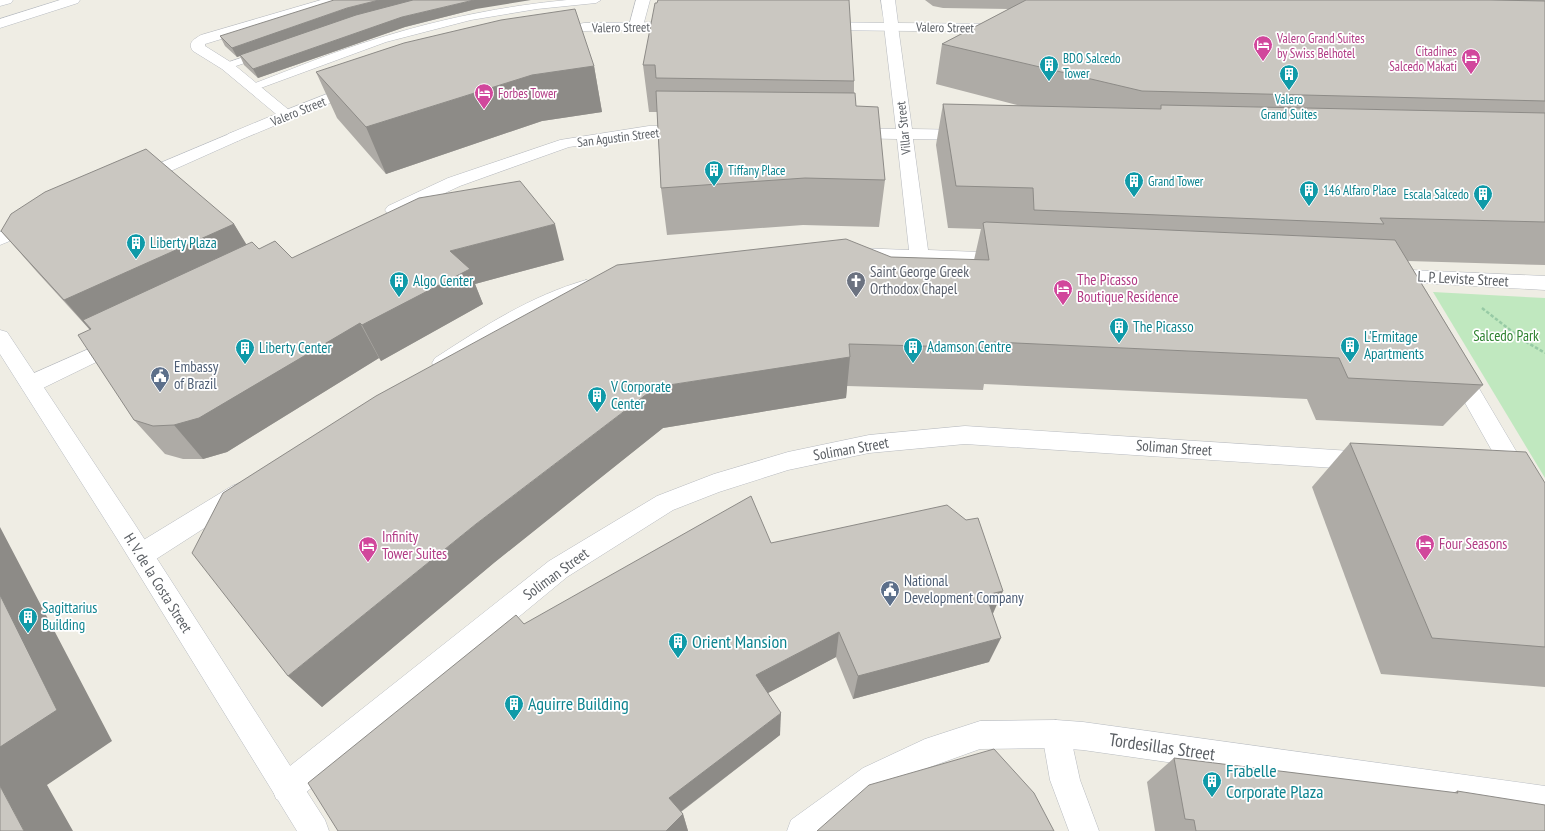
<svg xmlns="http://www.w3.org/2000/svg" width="1545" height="831" viewBox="0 0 1545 831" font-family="'PT Sans Narrow',sans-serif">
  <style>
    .green { fill: #c0e8bf }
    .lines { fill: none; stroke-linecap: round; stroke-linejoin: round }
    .lane-casing { stroke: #b7babf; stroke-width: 1 }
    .street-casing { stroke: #b7babf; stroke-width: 1 }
    .secondary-casing { stroke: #b7bbc1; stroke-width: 1 }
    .path { stroke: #97caa5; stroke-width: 2.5; stroke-dasharray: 3.5 2; stroke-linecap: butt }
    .lane { fill: #fff; fill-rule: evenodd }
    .street { fill: #fff; fill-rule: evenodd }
    .secondary { fill: #fff; fill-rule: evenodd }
    .wall { fill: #aeaba6 }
    .shaded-wall { fill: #8d8b87 }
    .building { fill: #cac7c1; stroke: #8d8b87 }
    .labels { text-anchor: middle; stroke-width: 3.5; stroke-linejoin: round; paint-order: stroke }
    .far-street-label { font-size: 13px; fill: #5c6065; stroke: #fff }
    .far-hotel-label { font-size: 13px; fill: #b23c85; stroke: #fff; text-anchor: start }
    .far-culture-label { font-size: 13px; fill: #0d838f; stroke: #fff; text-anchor: start }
    .culture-label { font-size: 15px; fill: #0d838f; stroke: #fff; text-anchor: start }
    .worship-label { font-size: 15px; fill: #5b616d; stroke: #fff; text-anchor: start }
    .street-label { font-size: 15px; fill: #5c6065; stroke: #fff }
    .hotel-label { font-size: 15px; fill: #b23c85; stroke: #fff; text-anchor: start }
    .park-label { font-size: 15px; fill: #2f8231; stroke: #fff }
    .service-label { font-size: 15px; fill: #4e5e75; stroke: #fff; text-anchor: start }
    .near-culture-label { font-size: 18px; fill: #0d838f; stroke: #fff; text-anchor: start }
    .near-street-label { font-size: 18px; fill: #5c6065; stroke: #fff }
  </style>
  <rect width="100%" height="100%" fill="#efede4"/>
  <path class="green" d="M1433 292 1545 298V478Z"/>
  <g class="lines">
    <g class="lane-casing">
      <g id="lane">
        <path d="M567 0H601L596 3 537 9 471 20 386 42 258 89 254 90 248 87 250 85C293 69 335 51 379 38 440 19 503 6 567 0Z"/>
        <path d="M262 51 267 54 266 56 227 69 222 66 223 64Z"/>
      </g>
    </g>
    <g class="street-casing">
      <g id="street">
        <path d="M321 0H342L340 3 205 44V46L232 63 295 115 293 118 240 140 234 142 228 140 226 137 228 134 276 114 222 69 193 51C187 43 194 39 201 35Z"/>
        <path d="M636 0H650L643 26 641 29 636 30 631 29 629 26Z"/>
        <path d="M891 22 896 23 898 26 912 129 968 130 974 132 976 135 974 138 968 140 913 139 928 250 1004 253 1011 255 1013 259 1011 263 1004 265 857 260 850 258 848 254 850 250 857 248 909 250 897 139 850 138 844 136 842 133 844 130 850 128 896 129 884 26 886 23Z"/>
        <path d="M649 126H688L694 128 696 131 694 134 688 136H649L569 147 460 186 400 214 394 216 388 214 385 210 388 206 448 178 560 140Z"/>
        <path d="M1388 269 1545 276V290L1388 281 1381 280 1378 275 1381 270Z"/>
        <path d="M586 280 593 282 596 287 593 292 563 303 516 325 449 368 442 371 435 368 432 363 435 358C483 327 530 296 586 280Z"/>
        <path d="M118 336 125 338 128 343 125 348 39 390 31 392 23 390 20 384 23 378Z"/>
        <path d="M1457 361 1464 363 1545 500V532L1536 529 1446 369 1450 363Z"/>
        <path d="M965 426 1366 452 1374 454 1377 461 1374 468 1366 470 965 444 869 453 788 470 719 492 673 510 567 577 298 799 287 803 276 799 272 788 276 777 549 561 657 496 714 474 788 452 869 435Z"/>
        <path d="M240 483 248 486 252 493 248 500 150 563 141 566 132 563 129 555 132 547 232 486Z"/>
        <path d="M1056 720 1066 724 1070 734 1080 780 1099 831H1069L1050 780 1042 734 1046 724Z"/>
      </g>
    </g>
    <g class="secondary-casing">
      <g id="secondary">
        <path d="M0 0H13L11 3 0 6Z"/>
        <path d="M60 0H80L78 3 0 28V19Z"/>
        <path d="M881 0H895L898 23 1003 24 1008 25 1010 28 1008 31 1003 32 821 30 816 29 814 26 816 23 821 22 884 23Z"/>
        <path d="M681 22 686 23 688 26 686 29 584 31 551 37 546 36 544 33 546 30 584 23Z"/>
        <path d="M355 83 360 85 363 88 360 91 293 118 287 120 281 118 279 115 281 112Z"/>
        <path d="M234 132 240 134 242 137 240 140 146 182 140 183 134 182 131 178 134 174Z"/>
        <path d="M33 219 39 221 42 225 39 229 0 245V232Z"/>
        <path d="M0 330 7 332 134 523 325 820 329 831H297L116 537 0 354Z"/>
        <path d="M1056 720 1083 722 1545 786V816L1083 750 1056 748 980 749 930 767 883 788 827 831H787L791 820 863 768 925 739 980 721Z"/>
      </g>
    </g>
    <path class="path" d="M1482 308 1523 340 1545 353"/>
    <use href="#lane" class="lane"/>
    <use href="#street" class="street"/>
    <use href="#secondary" class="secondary"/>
  </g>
  <g class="wall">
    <path d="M925 0H1545V265L1408 261 1483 385 1443 426 1316 420 1307 399 984 384 983 390 847 386 846 398 663 428 495 562 322 707 288 676 891 257 974 260 981 229 948 228 936 145 943 104 1021 106 936 84 942 44 1009 9 943 8 933 6Z"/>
    <path d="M657 3 854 81V93L856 106 885 180 879 227 803 225 667 235 661 188 657 112H649L643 65Z"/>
    <path d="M476 9 405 27 258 78 244 65 240 56 237 57 225 46 220 36Z"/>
    <path d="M594 66 602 112 542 121 386 174 337 118 316 72Z"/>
    <path d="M234 224 246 245 292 258 564 260 475 284 483 304 381 361 379 358 227 452 203 459H183L165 454 134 420 90 330 37 272 1 231Z"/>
    <path d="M1350 443 1545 483V687L1381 674 1312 487Z"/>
    <path d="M771 543 993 614 989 662 853 699 836 657 768 693 780 735 681 812 683 814 688 831H338L524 624Z"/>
    <path d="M1174 758 1453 793 1457 791 1545 831H1155L1147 782Z"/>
  </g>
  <g class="shaded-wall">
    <path d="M379 0H418L350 18 237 57 232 48 347 8Z"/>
    <path d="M474 0H531L476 9 405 27 258 78 253 69 402 17Z"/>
    <path d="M594 66 602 112 542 121 386 174 366 127 532 75Z"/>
    <path d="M234 224 259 265 83 320 100 340H99L64 300Z"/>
    <path d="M555 224 564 260 475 284 483 304 381 361 362 325 450 251Z"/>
    <path d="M360 323 379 358 227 452 203 459 174 425Z"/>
    <path d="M850 357 846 398 663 428 495 562 322 707 288 676 476 524 656 387Z"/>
    <path d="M0 527 112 741 47 785 73 831H24L0 786Z"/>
    <path d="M1003 591 991 618 986 595Z"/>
    <path d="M839 632 836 657 757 699 756 675Z"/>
    <path d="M1001 638 989 662 853 699 858 676Z"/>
    <path d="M781 713 780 735 675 816 669 798Z"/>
    <path d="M683 814 688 831H666Z"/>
  </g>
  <g class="building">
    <path d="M334 0H379L347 8 232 48 220 36Z"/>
    <path d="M413 0H474L402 17 253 69 240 55 356 15Z"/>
    <path d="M658 0H849L854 81 656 78 655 65H643L655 3H657Z"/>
    <path d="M1026 0H1491L1545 1V101L1142 91 942 44Z"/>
    <path d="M575 9 594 66 532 75 366 127 316 72 404 43 501 20Z"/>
    <path d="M656 91 855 93 856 106 878 107 885 180 805 178 661 188Z"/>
    <path d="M943 104 1161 109V105L1545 113V222L1380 218 1384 224 1034 210 1033 188 956 186Z"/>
    <path d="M146 149 234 224 64 300 1 231 11 214 45 192Z"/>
    <path d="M520 181 555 224 450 251 470 269 362 325 360 323 199 418 174 425 153 426 134 420 78 335 91 329 83 320 252 242 259 249 275 241 292 258 419 198Z"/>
    <path d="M986 222 1395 240 1483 385 1348 378 1339 358 994 342 995 348 849 344 850 357 656 387 476 524 288 676 192 553 223 493 376 396 617 265 846 239 891 257 989 260 983 223Z"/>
    <path d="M1350 443 1526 452 1545 483V647L1432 638Z"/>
    <path d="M751 496 771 543 947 505 966 520 978 518 1003 591 986 595 1001 638 858 676 839 632 756 675 781 713 669 798 683 814 666 831H338L308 783 516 615 524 624Z"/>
    <path d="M0 595 57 710 0 747Z"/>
    <path d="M994 749 1034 793 1054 831H817L869 785Z"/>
    <path d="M1174 758 1458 793 1457 791 1545 805V831H1196L1194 820 1185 819Z"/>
    <path d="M0 786 24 831H0Z"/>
  </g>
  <defs>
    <g id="hotel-pin" transform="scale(1)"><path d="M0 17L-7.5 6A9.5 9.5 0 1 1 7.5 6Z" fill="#d1479c" stroke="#fff"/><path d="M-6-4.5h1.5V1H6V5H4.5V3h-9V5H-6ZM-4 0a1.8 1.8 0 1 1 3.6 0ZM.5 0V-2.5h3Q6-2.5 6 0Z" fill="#fff"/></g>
    <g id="building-pin" transform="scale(1)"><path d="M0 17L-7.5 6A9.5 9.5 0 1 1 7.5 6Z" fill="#0f9aa8" stroke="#fff"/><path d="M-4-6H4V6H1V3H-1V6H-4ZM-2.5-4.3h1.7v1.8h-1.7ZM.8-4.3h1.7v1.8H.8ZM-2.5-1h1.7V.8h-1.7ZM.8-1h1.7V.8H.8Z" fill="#fff"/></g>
    <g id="church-pin" transform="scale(1)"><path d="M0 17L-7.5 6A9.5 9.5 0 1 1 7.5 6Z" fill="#6b7280" stroke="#fff"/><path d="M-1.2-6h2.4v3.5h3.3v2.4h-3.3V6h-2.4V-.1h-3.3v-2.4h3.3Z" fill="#fff"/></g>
    <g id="civic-pin" transform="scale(1)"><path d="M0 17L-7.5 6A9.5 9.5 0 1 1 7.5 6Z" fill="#5c6f8a" stroke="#fff"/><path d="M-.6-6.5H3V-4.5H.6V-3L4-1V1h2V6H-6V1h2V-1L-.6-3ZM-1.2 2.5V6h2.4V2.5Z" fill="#fff"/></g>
  </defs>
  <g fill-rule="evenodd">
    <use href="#hotel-pin" x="1263" y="45"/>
    <use href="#hotel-pin" x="1471" y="58"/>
    <use href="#building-pin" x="1049" y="65"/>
    <use href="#building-pin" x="1289" y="74"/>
    <use href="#hotel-pin" x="484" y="93"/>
    <use href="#building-pin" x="714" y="170"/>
    <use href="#building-pin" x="1134" y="181"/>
    <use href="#building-pin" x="1309" y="190"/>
    <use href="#building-pin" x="1483" y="194"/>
    <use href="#building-pin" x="136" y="243"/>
    <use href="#building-pin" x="399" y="281"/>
    <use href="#church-pin" x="856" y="281"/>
    <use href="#hotel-pin" x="1063" y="289"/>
    <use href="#building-pin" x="1119" y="327"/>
    <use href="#building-pin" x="1350" y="346"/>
    <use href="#building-pin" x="913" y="347"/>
    <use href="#building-pin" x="245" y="348"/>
    <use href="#civic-pin" x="160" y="376"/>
    <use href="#building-pin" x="597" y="396"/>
    <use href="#hotel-pin" x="1425" y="544"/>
    <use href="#hotel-pin" x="368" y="546"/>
    <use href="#civic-pin" x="890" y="590"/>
    <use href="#building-pin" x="28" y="617"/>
    <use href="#building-pin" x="678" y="642"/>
    <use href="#building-pin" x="514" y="704"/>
    <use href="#building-pin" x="1212" y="781"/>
  </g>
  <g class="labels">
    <g class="far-street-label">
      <text transform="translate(621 27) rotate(-1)" y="5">Valero Street</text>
      <text transform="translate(945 27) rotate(1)" y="5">Valero Street</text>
      <text transform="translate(298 111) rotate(-22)" y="5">Valero Street</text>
      <text transform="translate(903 128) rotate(-96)" y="5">Villar Street</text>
      <text transform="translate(618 137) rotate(-7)" y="5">San Agustin Street</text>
    </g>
    <g class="far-hotel-label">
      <text x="1277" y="43">Valero Grand Suites<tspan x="1277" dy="15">by Swiss Belhotel</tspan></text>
      <text x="1457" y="56" text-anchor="end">Citadines<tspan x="1457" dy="15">Salcedo Makati</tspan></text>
      <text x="498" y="98">Forbes Tower</text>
    </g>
    <g class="far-culture-label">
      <text x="1063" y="63">BDO Salcedo<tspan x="1063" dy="15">Tower</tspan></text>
      <text x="1289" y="104" text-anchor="middle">Valero<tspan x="1289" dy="15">Grand Suites</tspan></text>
      <text x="728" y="175">Tiffany Place</text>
      <text x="1148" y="186">Grand Tower</text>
      <text x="1323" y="195">146 Alfaro Place</text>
      <text x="1469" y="199" text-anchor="end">Escala Salcedo</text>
    </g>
    <g class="culture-label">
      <text x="150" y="248">Liberty Plaza</text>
      <text x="413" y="286">Algo Center</text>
      <text x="1133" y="332">The Picasso</text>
      <text x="1364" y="342">L'Ermitage<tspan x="1364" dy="17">Apartments</tspan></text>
      <text x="927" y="352">Adamson Centre</text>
      <text x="259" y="353">Liberty Center</text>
      <text x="611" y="392">V Corporate<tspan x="611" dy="17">Center</tspan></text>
      <text x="42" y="613">Sagittarius<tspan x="42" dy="17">Building</tspan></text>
    </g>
    <g class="worship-label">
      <text x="870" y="277">Saint George Greek<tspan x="870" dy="17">Orthodox Chapel</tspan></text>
    </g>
    <g class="street-label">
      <text transform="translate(1463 279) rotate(3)" y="5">L. P. Leviste Street</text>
      <text transform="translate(1174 448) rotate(4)" y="5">Soliman Street</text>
      <text transform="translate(851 449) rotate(-10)" y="5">Soliman Street</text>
      <text transform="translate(556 574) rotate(-36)" y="5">Soliman Street</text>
      <text transform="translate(158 583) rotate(58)" y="5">H. V. de la Costa Street</text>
    </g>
    <g class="hotel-label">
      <text x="1077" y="285">The Picasso<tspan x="1077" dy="17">Boutique Residence</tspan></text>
      <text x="382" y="542">Infinity<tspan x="382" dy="17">Tower Suites</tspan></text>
      <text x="1439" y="549">Four Seasons</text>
    </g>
    <g class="park-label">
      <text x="1506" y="341">Salcedo Park</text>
    </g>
    <g class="service-label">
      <text x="174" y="372">Embassy<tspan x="174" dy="17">of Brazil</tspan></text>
      <text x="904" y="586">National<tspan x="904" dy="17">Development Company</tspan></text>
    </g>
    <g class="near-culture-label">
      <text x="692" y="648">Orient Mansion</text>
      <text x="528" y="710">Aguirre Building</text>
      <text x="1226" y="777">Frabelle<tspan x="1226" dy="21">Corporate Plaza</tspan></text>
    </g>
    <g class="near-street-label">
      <text transform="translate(1162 747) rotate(8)" y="6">Tordesillas Street</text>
    </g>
  </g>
</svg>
